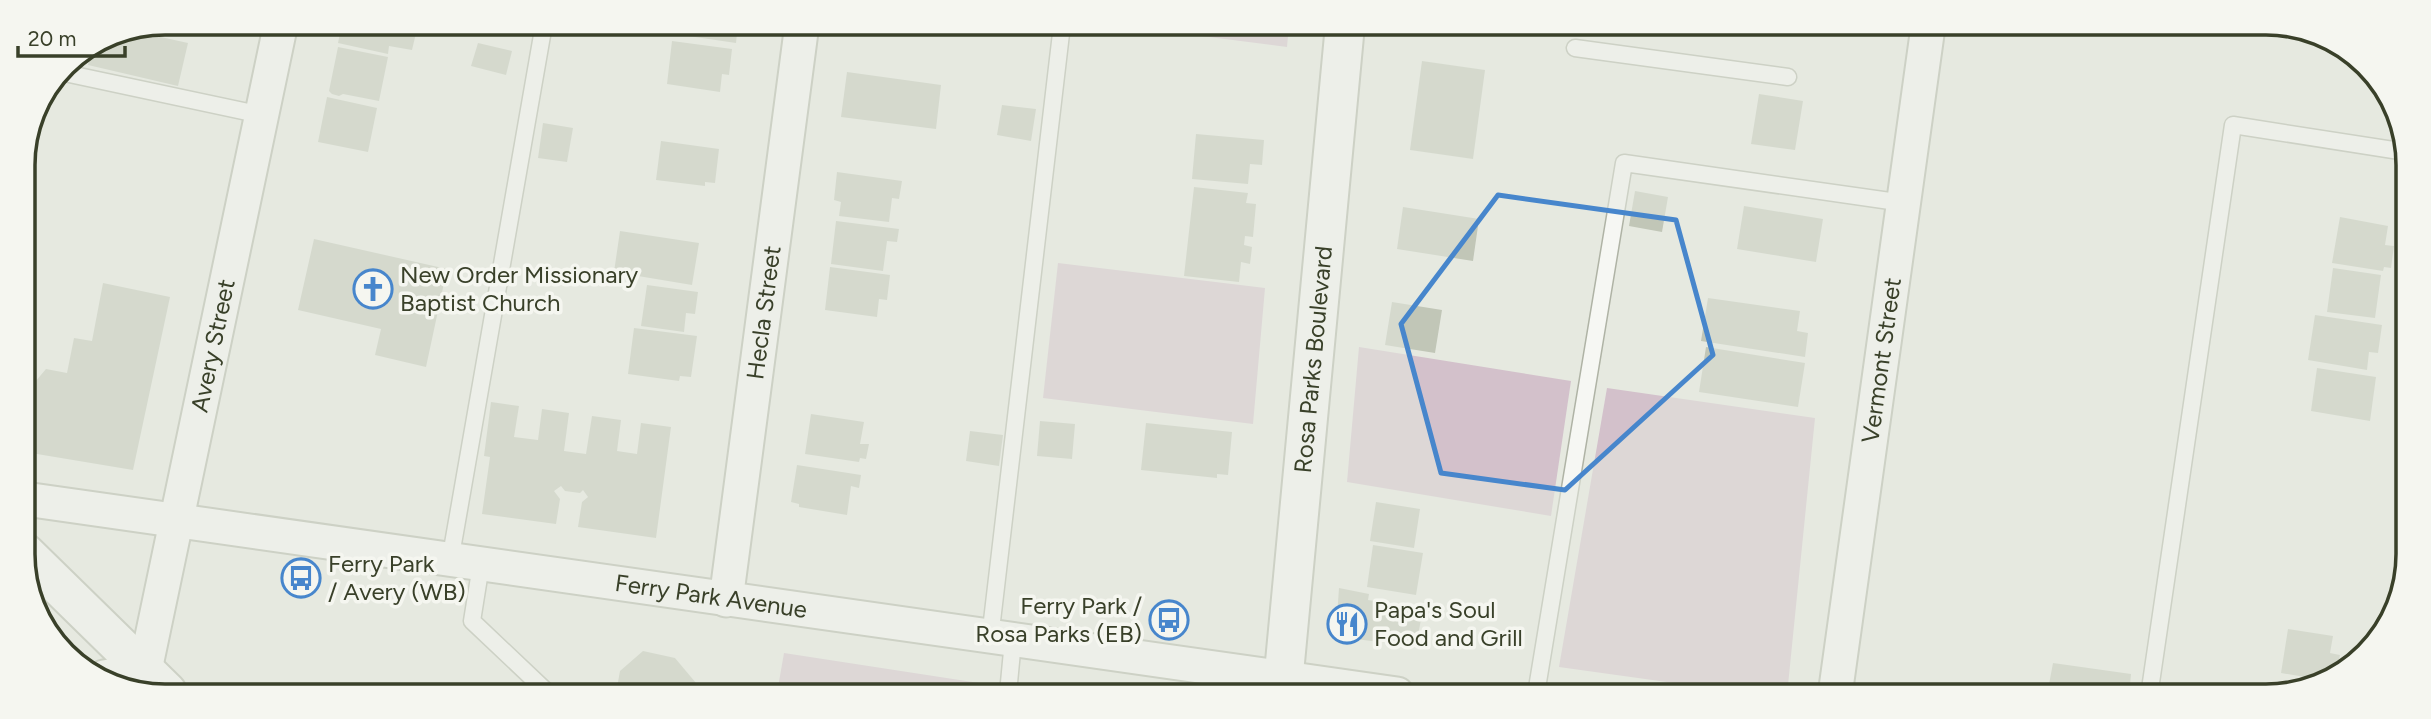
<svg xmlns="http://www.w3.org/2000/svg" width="2431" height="719" viewBox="0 0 2431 719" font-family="Figtree,sans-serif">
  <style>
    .green { fill: #d3c1cb }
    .building { fill: #c1c6b7 }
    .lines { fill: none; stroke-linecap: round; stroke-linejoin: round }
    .service-casing { stroke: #afb3a5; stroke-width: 19 }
    .minor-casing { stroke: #afb3a5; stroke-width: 37 }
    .tertiary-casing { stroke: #afb3a5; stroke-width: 42 }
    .service { stroke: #f6f7f3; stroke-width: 16 }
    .minor { stroke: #f6f7f3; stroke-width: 33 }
    .tertiary { stroke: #f6f7f3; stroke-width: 38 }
    .marked { fill: none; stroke: #4786cc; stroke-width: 5; stroke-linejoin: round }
    .labels { text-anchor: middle; stroke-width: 7; stroke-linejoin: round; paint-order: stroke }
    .poi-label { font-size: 24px; fill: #394029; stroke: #f5f6f0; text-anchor: start }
    .street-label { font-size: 24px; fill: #394029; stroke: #f5f6f0 }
    .rim { fill: none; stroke: #394029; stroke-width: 3.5 }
  </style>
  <rect width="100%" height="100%" fill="#e6e9e0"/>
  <g class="green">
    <path d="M1115 25H1289L1287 47Z"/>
    <path d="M1058 263 1265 288 1253 424 1043 398Z"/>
    <path d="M1359 347 1571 381 1551 516 1347 482Z"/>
    <path d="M1607 388 1815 418 1787 695H1760L1559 667Z"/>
    <path d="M784 653 992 685 991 693H777Z"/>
  </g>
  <g class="building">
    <path d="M342 23H399V25L417 29 412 50 389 46 388 54 338 43Z"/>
    <path d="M642 24H738L736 43 641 29Z"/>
    <path d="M902 24 974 25 973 36Z"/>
    <path d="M129 30 188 43 178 86 88 65 92 46 111 33Z"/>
    <path d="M672 41 732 49 729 75 722 74 720 92 667 84Z"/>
    <path d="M478 43 512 51 506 75 471 66Z"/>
    <path d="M338 47 388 57 379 101 343 94 339 96 332 94 329 91Z"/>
    <path d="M1422 61 1485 70 1473 159 1410 150Z"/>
    <path d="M847 72 941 85 936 129 841 117Z"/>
    <path d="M1759 94 1803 101 1795 150 1751 144Z"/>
    <path d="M327 97 377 108 368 152 318 142Z"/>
    <path d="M1002 105 1036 109 1031 141 997 135Z"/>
    <path d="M543 123 573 128 567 162 538 158Z"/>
    <path d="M1196 134 1264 140 1262 165 1250 164 1248 184 1192 179Z"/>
    <path d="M661 141 719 149 715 183 705 182V186L656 180Z"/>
    <path d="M837 172 902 181 899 199 892 198 889 222 839 216 841 202 834 200Z"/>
    <path d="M1194 187 1248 193 1246 203 1256 204 1253 237 1245 236 1244 245 1252 247 1250 264 1241 262 1239 282 1184 276Z"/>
    <path d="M1635 191 1668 197 1662 232 1629 226Z"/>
    <path d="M1744 206 1823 219 1816 262 1737 249Z"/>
    <path d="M1403 207 1479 219 1473 261 1397 249Z"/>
    <path d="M2340 217 2388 226 2385 245 2394 246 2391 268 2384 267 2383 271 2332 263Z"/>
    <path d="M836 221 899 229 897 242 887 241 883 271 831 264Z"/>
    <path d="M620 231 699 243 692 285 614 272Z"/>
    <path d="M314 239 447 269 426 367 375 355 381 329 298 310Z"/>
    <path d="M830 267 890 275 887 300 879 299 877 317 825 310Z"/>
    <path d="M2333 268 2381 275 2375 318 2327 312Z"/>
    <path d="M103 283 170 297 133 470 25 452 24 395 46 369 67 373 74 338 92 341Z"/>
    <path d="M647 285 698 292 695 314 686 313 684 332 641 326Z"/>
    <path d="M1708 298 1800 311 1797 331 1808 333 1805 357 1701 341Z"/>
    <path d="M1392 302 1442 310 1435 353 1385 345Z"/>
    <path d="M2315 315 2382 325 2378 353 2369 352 2367 370 2308 360Z"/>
    <path d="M634 328 697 336 691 377 680 376 679 381 628 374Z"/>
    <path d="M1706 347 1805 363 1798 407 1699 392Z"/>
    <path d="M2317 368 2376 377 2370 421 2311 411Z"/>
    <path d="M491 402 519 406 514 437 538 440 542 409 569 413 564 451 586 454 592 416 621 420 617 451 637 454 641 423 671 427 656 538 578 527 582 502 588 497 583 490 580 493 565 491 561 486 554 491 560 499 556 524 482 514 490 457 484 456Z"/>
    <path d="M811 414 864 422 860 444H869L866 459 860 458 859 462 805 454Z"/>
    <path d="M1040 421 1075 424 1072 459 1037 456Z"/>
    <path d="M1146 423 1232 432 1228 475 1217 474V478L1141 470Z"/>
    <path d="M970 431 1003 435 999 466 966 461Z"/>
    <path d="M797 465 861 475 859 488 851 486 847 515 799 507V504L791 502Z"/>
    <path d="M1376 502 1420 509 1414 548 1370 541Z"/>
    <path d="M1373 545 1423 553 1416 595 1367 587Z"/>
    <path d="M1339 588 1369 594 1368 600 1411 607 1410 612 1422 614 1417 641 1404 639 1403 645 1340 637 1336 631Z"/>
    <path d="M2288 629 2333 636 2330 653 2340 655 2337 670 2317 679 2281 673Z"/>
    <path d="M643 651 675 658 696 683 694 693H616L620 671Z"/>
    <path d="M2053 663 2131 674 2129 696 2047 695Z"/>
  </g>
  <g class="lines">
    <g class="service-casing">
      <g id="service">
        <path d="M1575 48 1788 77"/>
        <path d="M60 72 262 115"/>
        <path d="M450 561 544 24"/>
        <path d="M481 565 472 621 547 692"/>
        <path d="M990 638 1062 25"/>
        <path d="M1008 693 1013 641"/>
        <path d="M1536 694 1624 163 1904 203"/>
        <path d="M2149 696 2233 125 2406 152"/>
      </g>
    </g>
    <g class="minor-casing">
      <g id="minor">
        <path id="s1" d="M25 499 1397 694"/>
        <path id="s2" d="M726 600 802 24"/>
        <path id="s3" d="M104 677 145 670 281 23"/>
        <path id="s4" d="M1835 695 1928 27"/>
      </g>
    </g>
    <g class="tertiary-casing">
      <g id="tertiary">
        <path d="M25 553 167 692"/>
        <path id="s5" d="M1282 694 1345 25"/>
      </g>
    </g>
    <use href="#service" class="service"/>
    <use href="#minor" class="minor"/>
    <use href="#tertiary" class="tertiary"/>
  </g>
  <path d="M0 0H2431V719H0ZM1498 195 1676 220 1713 355 1565 490 1441 473 1401 324Z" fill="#e6e9e0" fill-opacity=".55" fill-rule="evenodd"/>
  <path class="marked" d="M1498 195 1676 220 1713 355 1565 490 1441 473 1401 324Z"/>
  <defs>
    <g id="church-ring" transform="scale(2.0125)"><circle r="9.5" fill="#f5f6f0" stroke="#4786cc" stroke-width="1.5"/><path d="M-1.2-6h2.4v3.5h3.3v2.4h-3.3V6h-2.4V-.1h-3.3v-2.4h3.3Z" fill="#4786cc"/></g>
    <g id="bus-ring" transform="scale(2.0125)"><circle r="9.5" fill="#f5f6f0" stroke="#4786cc" stroke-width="1.5"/><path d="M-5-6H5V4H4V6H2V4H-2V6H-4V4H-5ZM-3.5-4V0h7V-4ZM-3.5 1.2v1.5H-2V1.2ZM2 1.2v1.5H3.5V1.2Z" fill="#4786cc"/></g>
    <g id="restaurant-ring" transform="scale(2.0125)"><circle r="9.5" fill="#f5f6f0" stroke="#4786cc" stroke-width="1.5"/><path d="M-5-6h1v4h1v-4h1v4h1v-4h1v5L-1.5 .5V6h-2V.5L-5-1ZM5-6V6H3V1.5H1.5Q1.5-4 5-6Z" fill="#4786cc"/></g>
  </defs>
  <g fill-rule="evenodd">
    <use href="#church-ring" x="373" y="289"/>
    <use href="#bus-ring" x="301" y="578"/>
    <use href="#bus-ring" x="1169" y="620"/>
    <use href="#restaurant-ring" x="1347" y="624"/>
  </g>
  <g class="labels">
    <g class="poi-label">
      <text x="400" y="283">New Order Missionary<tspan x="400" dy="28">Baptist Church</tspan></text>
      <text x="328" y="572">Ferry Park<tspan x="328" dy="28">/ Avery (WB)</tspan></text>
      <text x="1142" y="614" text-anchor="end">Ferry Park /<tspan x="1142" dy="28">Rosa Parks (EB)</tspan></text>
      <text x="1374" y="618">Papa's Soul<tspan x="1374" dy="28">Food and Grill</tspan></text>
    </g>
    <g class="street-label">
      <text dy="8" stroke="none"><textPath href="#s2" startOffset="290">Hecla Street</textPath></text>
      <text dy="8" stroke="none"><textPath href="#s3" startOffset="373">Avery Street</textPath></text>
      <text dy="8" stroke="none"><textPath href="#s5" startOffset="336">Rosa Parks Boulevard</textPath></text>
      <text dy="8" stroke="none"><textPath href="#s4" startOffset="338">Vermont Street</textPath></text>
      <text dy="8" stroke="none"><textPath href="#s1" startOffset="693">Ferry Park Avenue</textPath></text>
    </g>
  </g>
  <path d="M0 0H2431V719H0ZM165 35H2266A130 130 0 0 1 2396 165V554A130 130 0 0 1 2266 684H165A130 130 0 0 1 35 554V165A130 130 0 0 1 165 35Z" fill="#f5f6f0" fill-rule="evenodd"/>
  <path class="rim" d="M165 35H2266A130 130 0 0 1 2396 165V554A130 130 0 0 1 2266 684H165A130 130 0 0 1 35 554V165A130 130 0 0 1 165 35Z"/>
  <path d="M18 46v10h107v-10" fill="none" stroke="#394029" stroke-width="3.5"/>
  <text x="28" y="46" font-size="21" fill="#394029" stroke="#f5f6f0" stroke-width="5" paint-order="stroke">20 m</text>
</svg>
